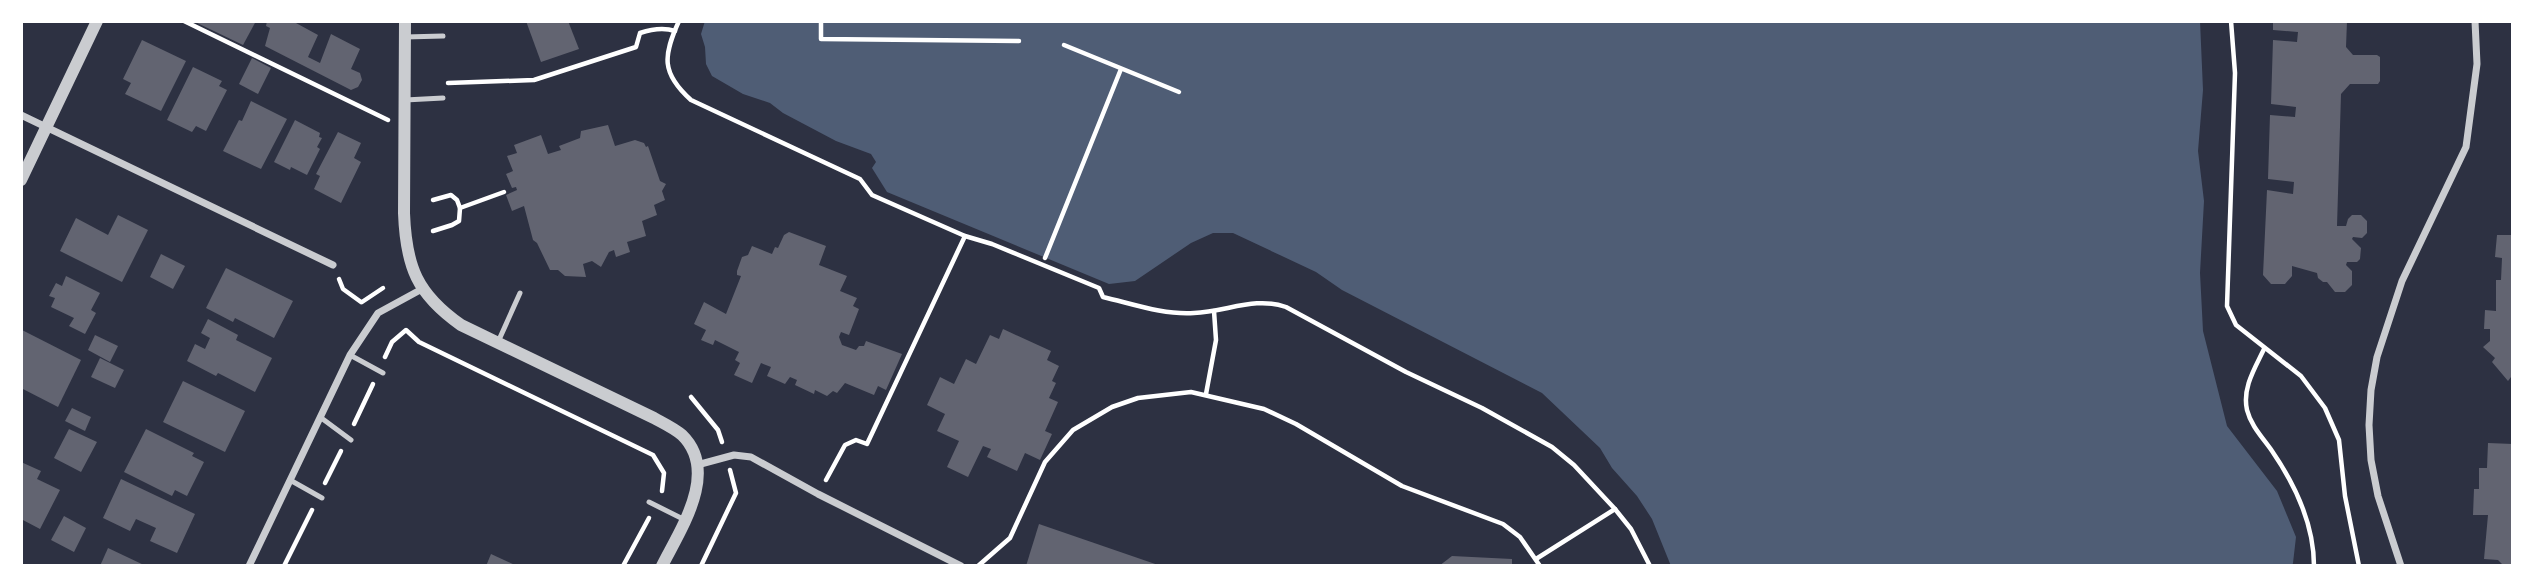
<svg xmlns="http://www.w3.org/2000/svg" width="2534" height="587" viewBox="0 0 2534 587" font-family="'Varela Round',sans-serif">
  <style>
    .water { fill: #4f5d75 }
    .building { fill: #626471 }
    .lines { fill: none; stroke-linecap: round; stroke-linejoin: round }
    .path { stroke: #fff; stroke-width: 4.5 }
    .service { stroke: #caccd0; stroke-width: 5 }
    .minor { stroke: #caccd0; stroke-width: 7 }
    .tertiary { stroke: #caccd0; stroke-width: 12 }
  </style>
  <rect width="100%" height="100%" fill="#2d3142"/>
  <path class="water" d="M705 21H2200L2203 90 2198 151 2204 201 2200 273 2203 331 2227 426 2277 491 2296 537 2293 563 2292 566H1671L1652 519 1637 496 1612 468 1600 448 1542 393 1342 290 1316 272 1233 233H1213L1191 243 1135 281 1109 284 887 192 872 168 876 162 871 154 836 141 783 113 770 103 743 94 712 76 706 64 705 47 701 34Z"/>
  <g class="building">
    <path d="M193 21H256L243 45Z"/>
    <path d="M267 21H298L296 23 318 35 308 57 320 63 331 34 360 49 351 69 360 73 362 80 358 87 351 90 265 46 270 28 266 26Z"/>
    <path d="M526 21H568L579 49 541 62Z"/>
    <path d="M2273 21H2347L2346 47 2353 55H2377L2380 57V81L2378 84H2350L2341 94 2337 226H2346L2348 219 2352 215H2361L2367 221V233L2362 238 2353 237 2352 239 2361 248 2360 259 2357 262H2347L2346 265 2352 271V285L2345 292H2335L2327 282H2323L2318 278 2317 273 2292 266V276L2285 284H2271L2263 275 2267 190 2293 194 2294 182 2268 179 2270 115 2295 117 2296 107 2271 104 2273 40 2297 42 2298 32 2273 30Z"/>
    <path d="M142 40 186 61 161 111 125 94 131 83 123 79Z"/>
    <path d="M252 58 271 68 258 94 239 84Z"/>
    <path d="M193 67 222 81 219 86 227 90 206 131 196 126 192 132 167 120Z"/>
    <path d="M251 101 287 119 261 169 223 151 239 120 242 121Z"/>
    <path d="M295 120 320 133 319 137 322 138 317 147 320 149 307 175 291 167 290 170 274 162Z"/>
    <path d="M608 125 615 146 635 140 644 143 646 147 648 146 660 181 666 184 662 191 665 200 654 205 657 215 642 221 646 236 627 242 630 252 616 257 614 250 609 252 601 267 592 261 583 264 586 277 565 276 558 270H550L537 243 533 240 524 206 512 211 506 195 517 190 516 187 512 188 506 174 513 171 507 156 517 153 514 145 541 135 548 154 561 150 559 146 580 138 581 131Z"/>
    <path d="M338 132 361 143 354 158 361 162 341 203 314 189 320 176 316 174Z"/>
    <path d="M118 215 148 230 122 282 60 251 76 218 108 235Z"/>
    <path d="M789 232 826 246 819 265 847 276 840 291 857 298 853 306 859 309 849 335 841 332 839 337 842 345 856 350 859 346H864L866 341 902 354 886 390 878 386 874 395 845 383 837 393 833 391 827 396 815 390 814 394 795 385 797 380 790 377 785 384 767 376 771 367 761 363 752 383 734 375 740 363 735 360 739 352 715 340 713 345 701 340 706 330 694 324 704 302 726 314 741 276 737 275V271L742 257 748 255 752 246 772 254 775 247 778 248 784 235Z"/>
    <path d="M2497 235H2513V380L2511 377 2508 381 2492 362 2495 358 2483 347 2490 341V329H2484L2485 310 2496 311V280H2501L2502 258 2495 257Z"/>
    <path d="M161 254 185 266 173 289 150 277Z"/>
    <path d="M226 268 293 301 274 338 235 318 233 322 206 308Z"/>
    <path d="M66 276 100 293 91 310 96 313 85 334 69 326 74 318 51 307 55 298 49 296 56 283 62 286Z"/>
    <path d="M208 319 238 335 236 340 272 358 255 392 218 373 216 376 187 361 195 344 205 349 210 338 201 333Z"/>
    <path d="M1003 329 1051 351 1047 360 1059 366 1052 381 1056 383 1049 398 1058 402 1045 431 1052 434 1040 460 1025 453 1017 471 987 457 991 449 983 446 968 477 947 467 959 441 937 431 945 414 927 405 940 377 954 384 966 359 976 364 990 335 999 339Z"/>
    <path d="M22 330 81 360 58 407 21 388Z"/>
    <path d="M95 335 118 346 110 362 88 350Z"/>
    <path d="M100 358 124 370 115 388 91 377Z"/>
    <path d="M183 381 245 411 225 452 163 422Z"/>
    <path d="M72 408 91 417 85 431 65 421Z"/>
    <path d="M69 429 97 442 81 472 54 458Z"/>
    <path d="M146 429 194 453 192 456 204 462 187 496 175 490 172 496 124 472Z"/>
    <path d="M2488 443 2513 444V566H2504L2498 560 2484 559 2488 515H2473L2474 489H2479V468H2487Z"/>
    <path d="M21 462 41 471 37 479 60 490 40 529 21 519Z"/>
    <path d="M121 479 195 514 177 553 150 541 156 528 136 519 130 531 103 518Z"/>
    <path d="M64 516 86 528 74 552 51 540Z"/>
    <path d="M1039 524 1161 566H1026Z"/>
    <path d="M108 548 146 566H100Z"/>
    <path d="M491 554 517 566H486Z"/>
    <path d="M1452 556 1512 559V566H1439Z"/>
  </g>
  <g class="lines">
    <g class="path">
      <path d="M184 21 388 120"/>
      <path d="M679 21C663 56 661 73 691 100L860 179 872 195 965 236 992 244 1099 288 1103 297C1133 304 1163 315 1194 313 1226 312 1255 296 1286 307L1406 372 1482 408 1552 447 1574 465 1615 509 1631 529 1650 566"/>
      <path d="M821 21V39L1019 41"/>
      <path d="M2231 21 2235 73 2227 306 2236 325 2301 376 2325 408 2339 440 2345 496 2359 566"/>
      <path d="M1064 45 1179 92"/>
      <path d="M448 83 534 80 636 47 640 33C652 29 663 27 675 31"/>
      <path d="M433 200 451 195 457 200 460 208"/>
      <path d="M433 231 452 225 459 221 460 208 504 192"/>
      <path d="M1045 258 1121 69"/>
      <path d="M339 279 343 289 361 302"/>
      <path d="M362 302 383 288"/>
      <path d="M2264 349C2255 368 2242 388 2247 410 2251 426 2263 438 2272 451 2296 486 2314 524 2314 566"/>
      <path d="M385 357 392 342 406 330 419 342 653 455 664 473 662 491"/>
      <path d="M1206 394 1216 340 1214 311"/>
      <path d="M691 397 718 430 722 442"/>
      <path d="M354 424 373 384"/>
      <path d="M826 480 845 445 856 440 867 444 965 236"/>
      <path d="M325 483 341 451"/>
      <path d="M1536 559 1615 509"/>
      <path d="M284 566 312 510"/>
      <path d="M623 566 649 518"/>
      <path d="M701 566 736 493 730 470"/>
      <path d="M978 566 1010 538 1045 462 1073 430 1112 407 1138 398 1191 392 1264 409 1296 424 1402 486 1503 524 1520 537 1540 566"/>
    </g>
    <g class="service">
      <path d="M405 37 443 36"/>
      <path d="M405 100 443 98"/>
      <path d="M498 342 520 293"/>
      <path d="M350 355 383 373"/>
      <path d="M320 417 351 440"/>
      <path d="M290 480 322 498"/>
      <path d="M649 502 685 520"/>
    </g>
    <g class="minor">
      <path d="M21 115 333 265"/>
      <path d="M697 465 734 455 751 457 818 494 961 566"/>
      <path d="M249 566 350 355 378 313 422 289"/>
      <path d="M2401 566 2378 496 2371 460 2369 425 2371 390 2377 357 2402 281 2466 147 2477 64 2475 21"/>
    </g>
    <g class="tertiary">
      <path d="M405 21 404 213C406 267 417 294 461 325L654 418C663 423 674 428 682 435 720 472 680 530 662 566"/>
      <path d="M21 180 97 21"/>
    </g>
  </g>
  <rect width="2534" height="587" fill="none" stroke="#ffffff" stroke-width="46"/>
</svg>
